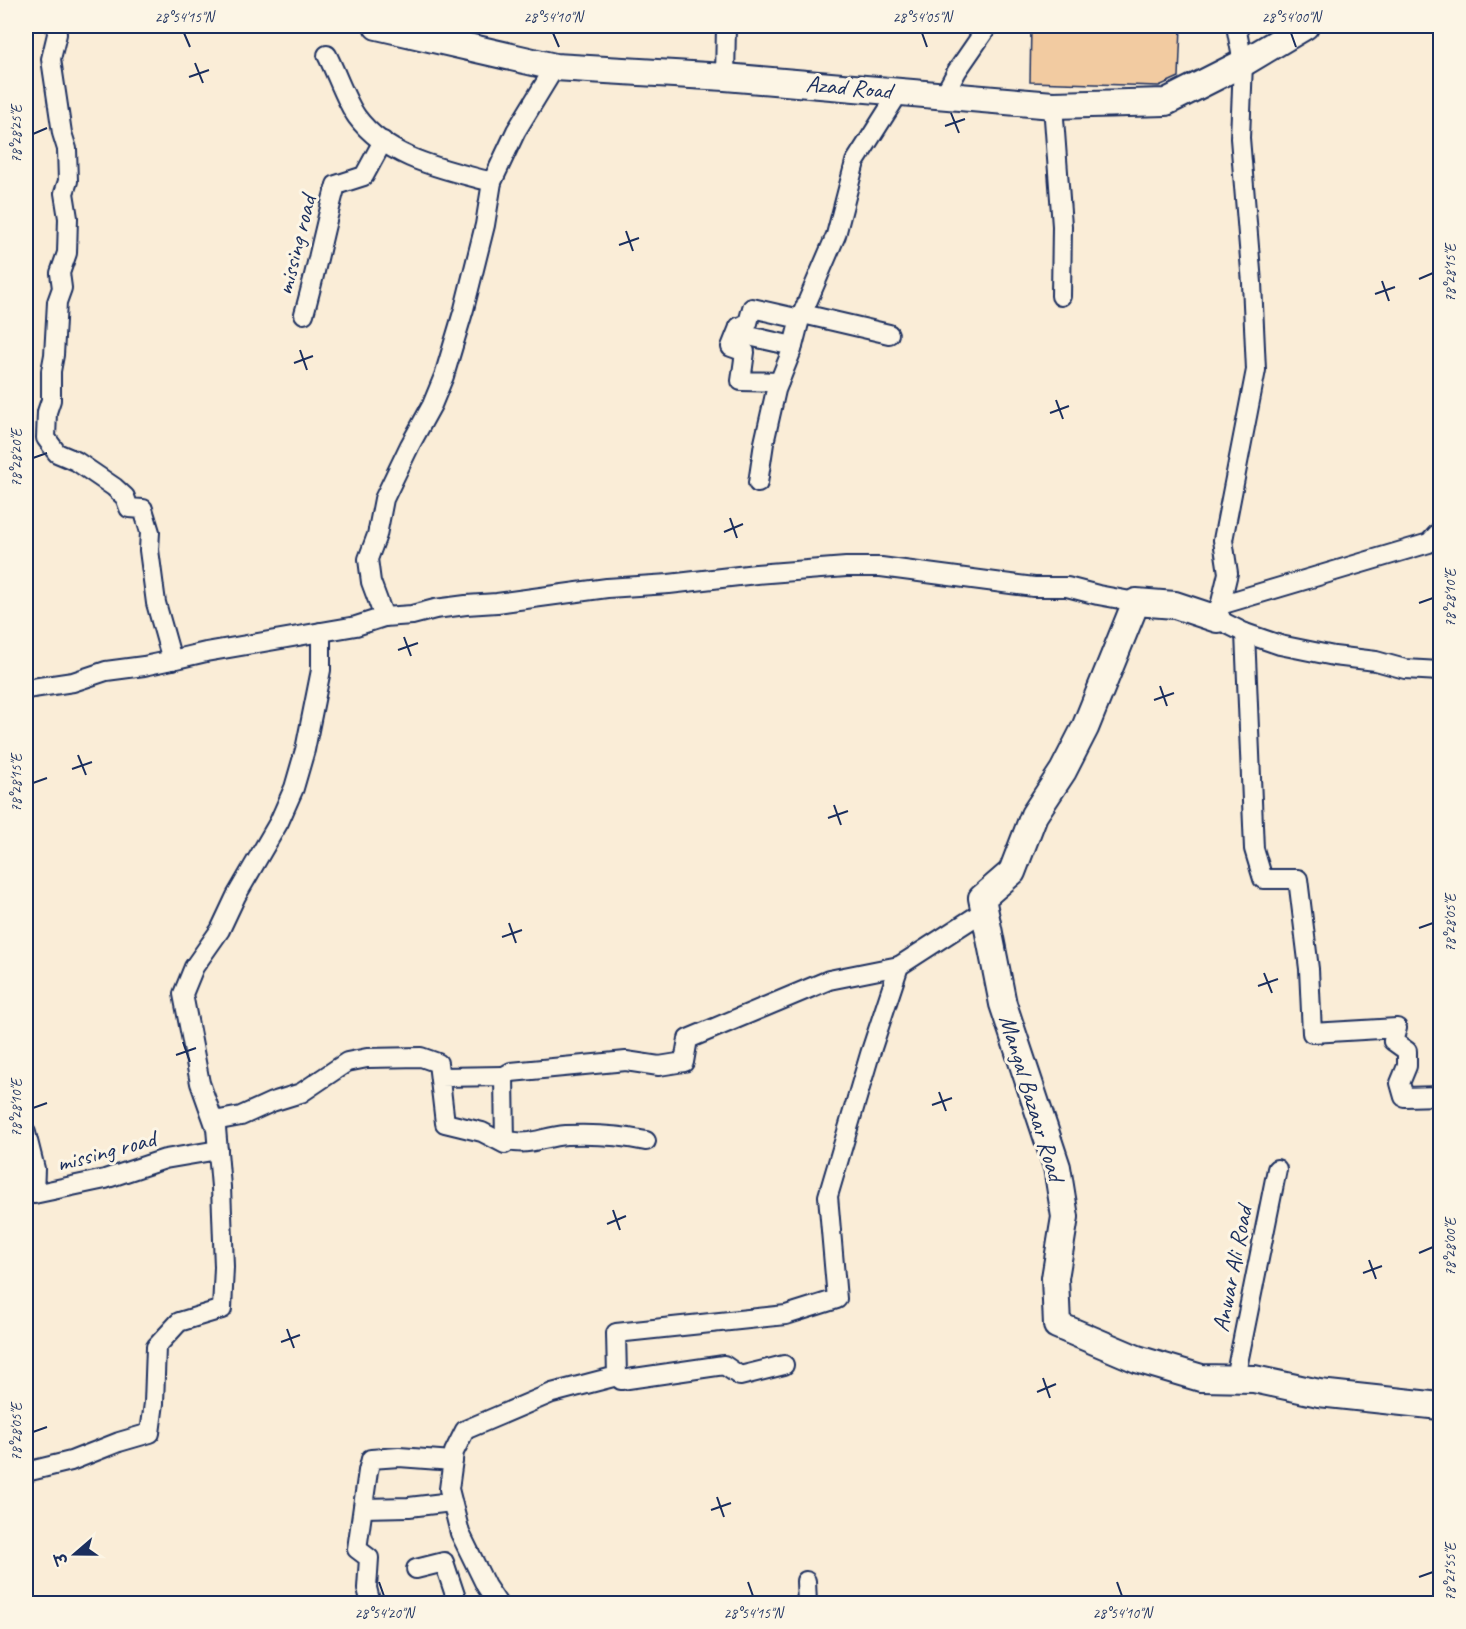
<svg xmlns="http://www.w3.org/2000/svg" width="1466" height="1629" viewBox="0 0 1466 1629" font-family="Caveat,'Playpen Sans Deva',sans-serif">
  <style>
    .building { fill: #f2cba1; stroke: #1b2f5e; stroke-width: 1.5 }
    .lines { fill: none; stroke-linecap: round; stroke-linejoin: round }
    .street-casing { stroke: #1b2f5e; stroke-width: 22 }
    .secondary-casing { stroke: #1b2f5e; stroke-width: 30 }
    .street { stroke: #fcf5e5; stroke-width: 18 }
    .secondary { stroke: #fcf5e5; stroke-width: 26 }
    .ticks { fill: none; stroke: #1b2f5e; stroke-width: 2 }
    .labels { text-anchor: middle; stroke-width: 6; stroke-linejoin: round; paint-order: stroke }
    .street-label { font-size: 24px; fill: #1b2f5e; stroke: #fcf5e5 }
    .neatline { fill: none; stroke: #1b2f5e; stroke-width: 2 }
    .ticks-label { font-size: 15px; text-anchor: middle; fill: #1b2f5e }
  </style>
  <rect width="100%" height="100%" fill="#faedd7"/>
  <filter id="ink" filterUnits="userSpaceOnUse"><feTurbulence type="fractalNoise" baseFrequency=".0167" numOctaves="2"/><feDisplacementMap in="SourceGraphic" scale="12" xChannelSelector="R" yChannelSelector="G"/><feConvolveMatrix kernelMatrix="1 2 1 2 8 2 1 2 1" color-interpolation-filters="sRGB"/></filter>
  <g filter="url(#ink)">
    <path class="building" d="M1031 26H1181L1179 77 1159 86 1030 82Z"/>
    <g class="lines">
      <g class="street-casing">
        <g id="street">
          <path d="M1236 26 1243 63 1240 138 1252 283 1256 370 1223 540 1228 573 1217 619 1245 633 1280 645 1334 656 1376 661 1405 669 1440 671"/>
          <path d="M327 55C336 72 346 102 357 117 388 159 444 169 492 182"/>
          <path d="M725 77 726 26"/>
          <path d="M944 95 957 71 988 26"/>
          <path d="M1053 105 1062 226 1061 296"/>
          <path d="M304 314C316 272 324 228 336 185L364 176 383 141"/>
          <path d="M803 314 889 334"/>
          <path d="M739 327 749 336 793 346"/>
          <path d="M779 382 741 381 745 352 731 347 739 327 748 323 752 308 800 319"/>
          <path d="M758 483 764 443 776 390 792 350 800 319 836 235 855 162 900 91"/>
          <path d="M1220 605 1429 543 1440 531"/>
          <path d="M384 617 412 615 435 609 466 605 497 603 607 588 669 584 756 574 846 567H881L1034 587H1067L1098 595 1136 602"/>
          <path d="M1245 633 1254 849 1263 879H1298L1309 969 1312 1033 1397 1028 1393 1041 1407 1051V1066L1400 1083 1404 1097 1440 1096"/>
          <path d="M172 660 206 652 356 626 384 617 371 582 368 559 377 535 384 499 410 445 432 405 444 376 464 309 485 225 492 182 516 131 555 67"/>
          <path d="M26 689 73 682 106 671 144 666 172 660 156 603 149 550 150 532 143 509 129 508 125 497 114 487 76 461 57 453 46 438 47 412 51 400V371L54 355 57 302 62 288 60 273 67 253 68 218 64 193 68 181 67 149 62 133 51 59 57 34 56 26"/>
          <path d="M504 1076 511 1072 626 1061 659 1066 684 1062 688 1039 829 980 899 966"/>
          <path d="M214 1121 241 1116 272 1102 301 1093 347 1062 367 1058 421 1057 438 1063 445 1123 482 1132 505 1144 504 1076 440 1077"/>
          <path d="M26 1133 35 1169 34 1194 105 1179 165 1159 218 1150"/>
          <path d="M505 1140C530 1147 541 1137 566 1135 593 1134 620 1135 646 1141"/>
          <path d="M617 1376 621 1380 724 1365 740 1376 784 1365"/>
          <path d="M1235 1378 1277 1169"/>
          <path d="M26 1472 71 1461 119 1442 150 1433 154 1403 156 1347 179 1322 222 1309 224 1267 221 1187 216 1128 200 1083 183 994 194 967 220 930 236 896 279 822 294 788 305 750 321 670V632"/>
          <path d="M363 1508 409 1507 452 1502"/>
          <path d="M416 1569 444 1562 458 1604"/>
          <path d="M806 1581 807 1604"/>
          <path d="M371 1604 367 1588 369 1558 357 1549 368 1471 371 1459 399 1457 453 1461"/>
          <path d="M498 1604 486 1586 460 1533 449 1489 454 1452 465 1430 552 1393 617 1376 616 1333 786 1315 837 1299 828 1196 870 1054 899 966 984 911"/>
        </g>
      </g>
      <g class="secondary-casing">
        <g id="secondary">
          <path d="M377 26 555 67 725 77 1053 105 1166 102 1243 63 1305 26"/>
          <path d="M1217 619 1175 605 1136 602 1085 728 1063 771 1034 815 1012 872 982 898 1003 1004 1057 1167 1065 1217 1055 1278 1057 1325 1137 1359 1201 1378 1254 1379 1319 1393 1440 1406"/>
        </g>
      </g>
      <use href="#street" class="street"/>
      <use href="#secondary" class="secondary"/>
    </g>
  </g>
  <path class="ticks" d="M184 33 190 47M553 33 559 47M922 33 927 47M1291 33 1296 47M195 63 203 83M189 77 209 70M951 113 959 133M945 126 965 119M33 134 47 128M626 231 633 251M619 245 639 238M1419 279 1433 273M1382 281 1389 301M1375 294 1395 287M300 350 307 370M294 363 313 356M1056 400 1063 419M1050 413 1069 406M33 458 47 453M730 518 737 538M724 532 743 524M1419 603 1433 598M404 637 411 656M398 650 418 643M1160 686 1167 706M1154 700 1174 693M78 755 86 775M72 769 92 762M33 783 47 778M834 805 841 825M828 818 848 811M509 923 516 943M1419 928 1433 923M502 937 522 930M1264 973 1272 993M1258 986 1278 979M183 1042 190 1062M176 1055 196 1048M939 1092 946 1111M932 1105 952 1098M33 1108 47 1103M613 1210 620 1230M607 1224 626 1216M1419 1253 1433 1247M1369 1260 1376 1279M1363 1273 1382 1266M287 1329 294 1348M281 1342 300 1335M1043 1378 1050 1398M1037 1392 1056 1384M33 1432 47 1427M717 1497 724 1517M711 1510 731 1503M1419 1577 1433 1572M379 1582 384 1596M748 1582 753 1596M1117 1582 1122 1596"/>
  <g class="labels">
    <g class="street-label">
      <text transform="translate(849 87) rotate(5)" y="8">Azad Road</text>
      <text transform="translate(296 245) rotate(-76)" y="8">missing road</text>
      <text transform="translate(1032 1098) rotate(73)" y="8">Mangal Bazaar Road</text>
      <text transform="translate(106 1151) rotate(-15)" y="8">missing road</text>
      <text transform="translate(1232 1269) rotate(-79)" y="8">Anwar Ali Road</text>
    </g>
  </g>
  <rect width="1466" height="1629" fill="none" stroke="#fcf5e5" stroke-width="66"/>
  <g transform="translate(75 1554) rotate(250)" stroke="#fcf5e5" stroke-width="4.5" paint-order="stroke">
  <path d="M0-4.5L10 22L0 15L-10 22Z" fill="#1b2f5e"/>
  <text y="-9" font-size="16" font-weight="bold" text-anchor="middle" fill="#1b2f5e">उ</text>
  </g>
  <rect x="33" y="33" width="1400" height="1563" class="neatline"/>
  <g class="ticks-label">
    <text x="184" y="22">28°54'15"N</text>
    <text x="553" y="22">28°54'10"N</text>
    <text x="922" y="22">28°54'05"N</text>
    <text x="1291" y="22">28°54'00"N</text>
    <text transform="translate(16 134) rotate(-90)" y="5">78°28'25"E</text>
    <text transform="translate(1450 273) rotate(-90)" y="5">78°28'15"E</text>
    <text transform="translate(16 458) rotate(-90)" y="5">78°28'20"E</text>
    <text transform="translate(1450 598) rotate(-90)" y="5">78°28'10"E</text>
    <text transform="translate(16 783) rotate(-90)" y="5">78°28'15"E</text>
    <text transform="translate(1450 923) rotate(-90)" y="5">78°28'05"E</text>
    <text transform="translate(16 1108) rotate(-90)" y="5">78°28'10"E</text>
    <text transform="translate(1450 1247) rotate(-90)" y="5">78°28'00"E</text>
    <text transform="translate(16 1432) rotate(-90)" y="5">78°28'05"E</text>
    <text transform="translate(1450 1572) rotate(-90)" y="5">78°27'55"E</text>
    <text x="384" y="1618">28°54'20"N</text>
    <text x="753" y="1618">28°54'15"N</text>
    <text x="1122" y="1618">28°54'10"N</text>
  </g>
</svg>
